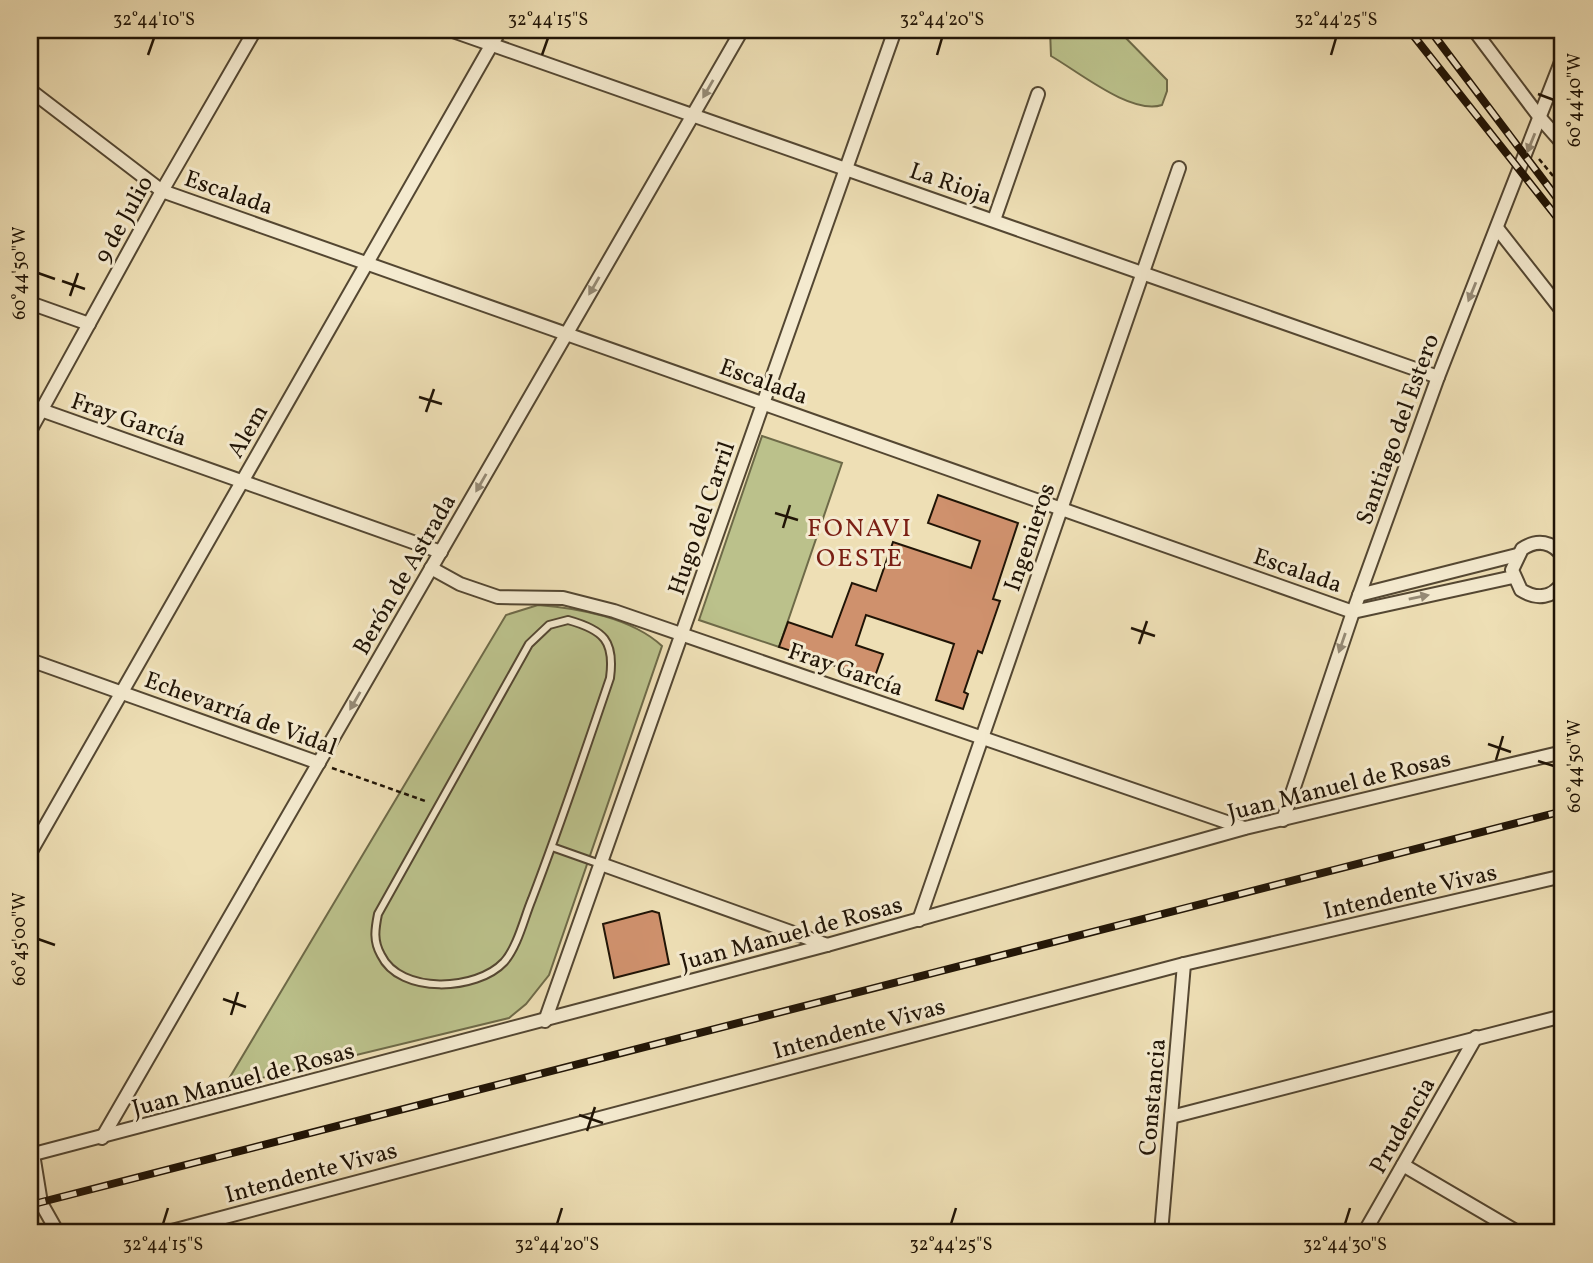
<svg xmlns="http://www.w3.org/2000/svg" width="1593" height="1263" viewBox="0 0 1593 1263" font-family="Vollkorn,serif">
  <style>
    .green { fill: #bbc18b; stroke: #6e6a48; stroke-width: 2 }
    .building { fill: #cf916d; stroke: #201406; stroke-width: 2 }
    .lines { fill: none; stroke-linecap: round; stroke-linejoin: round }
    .service-casing { stroke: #544732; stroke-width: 10 }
    .minor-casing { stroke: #544732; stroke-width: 16 }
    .path { stroke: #201406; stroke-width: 2.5; stroke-dasharray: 5 3.5; stroke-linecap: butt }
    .service { stroke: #f4eacf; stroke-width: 6 }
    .minor { stroke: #f4eacf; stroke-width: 12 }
    .rail-casing { stroke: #201406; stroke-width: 8 }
    .rail { stroke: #f4eacf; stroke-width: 5; stroke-dasharray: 16; stroke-linecap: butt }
    .oneway { fill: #958a75 }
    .ticks { fill: none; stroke: #201406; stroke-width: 2.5 }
    .labels { text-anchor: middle; stroke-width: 6; stroke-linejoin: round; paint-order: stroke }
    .street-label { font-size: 24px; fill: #201406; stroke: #f4eacf }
    .neighbourhood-label { font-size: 26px; letter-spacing: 2px; fill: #7a1f14; stroke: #f4eacf }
    .neatline { fill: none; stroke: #201406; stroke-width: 2.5 }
    .ticks-label { font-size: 18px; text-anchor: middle; fill: #201406 }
  </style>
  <rect width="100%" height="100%" fill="#eedfb5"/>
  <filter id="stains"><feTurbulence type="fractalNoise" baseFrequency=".00286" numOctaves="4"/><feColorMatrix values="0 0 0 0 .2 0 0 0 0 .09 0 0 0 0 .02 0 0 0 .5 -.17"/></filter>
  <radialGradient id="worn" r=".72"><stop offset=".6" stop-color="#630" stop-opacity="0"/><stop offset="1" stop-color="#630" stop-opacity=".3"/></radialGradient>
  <g class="green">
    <path d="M1050 30H1118L1167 80V91L1162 105C1131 115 1079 72 1051 56Z"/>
    <path d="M762 436 842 463 779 647 699 620Z"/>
    <path d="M538 605C578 608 632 618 662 646L549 975 526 1004 509 1018 224 1087 506 615Z"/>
  </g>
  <g class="building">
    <path d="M938 495 1018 523 993 599 1000 601 982 653 978 651 964 692 968 694 963 709 936 700 954 644 866 615 856 645 883 654 874 679 779 647 788 622 832 637 852 583 876 591 893 542 971 568 980 541 928 523Z"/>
    <path d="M652 911 659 913 669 964 614 978 603 924Z"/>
  </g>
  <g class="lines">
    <g class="service-casing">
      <g id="service">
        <path d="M568 620C604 630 615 641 610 678 585 752 560 826 532 899 524 918 518 946 504 962 477 991 400 995 381 955 373 941 375 929 378 914L529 644 549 625Z"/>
        <path d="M552 847 600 864"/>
      </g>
    </g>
    <g class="minor-casing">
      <g id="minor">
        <path d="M450 30 1438 377"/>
        <path d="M1474 30 1541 119 1563 144"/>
        <path d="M30 90 162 191 1353 612 1513 577"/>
        <path d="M994 220 1038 94"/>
        <path d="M1497 228 1563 312"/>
        <path d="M30 303 89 324"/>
        <path d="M41 410 441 552"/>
        <path d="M30 431 162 191 255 30"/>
        <path d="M1563 557C1553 541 1537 539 1522 549L1512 570 1521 590C1537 600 1553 598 1563 582"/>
        <path d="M431 568 460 584 498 597 563 598 614 611 1244 828"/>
        <path d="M1359 595 1517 555"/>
        <path d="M30 660 319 763"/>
        <path d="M1283 820 1353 612 1438 377 1563 57"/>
        <path d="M30 853 500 30"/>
        <path d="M601 864 827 945"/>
        <path d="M919 920 1179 168"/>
        <path d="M545 1021 895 30"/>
        <path d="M1171 1117 1563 1016"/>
        <path d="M102 1138 742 30"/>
        <path d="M33 1154 41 1203 58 1233"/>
        <path d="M30 1155 827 945 1245 828 1563 752"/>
        <path d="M1403 1165 1519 1233"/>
        <path d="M152 1233 168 1232 1184 964 1563 876"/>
        <path d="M1161 1233 1184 964"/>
        <path d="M1364 1233 1476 1037"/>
      </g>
    </g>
    <g class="path">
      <path d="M1539 159 1563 188"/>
      <path d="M332 768 428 802"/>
    </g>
    <use href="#service" class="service"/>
    <use href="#minor" class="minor"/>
    <g class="rail-casing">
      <g id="rail">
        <path d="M1409 30 1563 225"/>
        <path d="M1430 30 1563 206"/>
        <path d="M30 1205 1563 811"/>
      </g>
    </g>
    <use href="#rail" class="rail"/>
  </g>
  <defs><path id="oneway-solid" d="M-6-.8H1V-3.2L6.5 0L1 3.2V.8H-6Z" transform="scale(1.75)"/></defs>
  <g class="oneway">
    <use href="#oneway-solid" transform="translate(708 89) rotate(120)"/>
    <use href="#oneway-solid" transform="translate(1531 143) rotate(112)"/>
    <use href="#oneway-solid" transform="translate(594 286) rotate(120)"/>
    <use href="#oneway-solid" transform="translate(1472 292) rotate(112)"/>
    <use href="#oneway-solid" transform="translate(481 483) rotate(120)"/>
    <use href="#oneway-solid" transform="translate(1419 597) rotate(-12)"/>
    <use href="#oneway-solid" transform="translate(1342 643) rotate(109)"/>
    <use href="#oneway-solid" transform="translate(355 701) rotate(120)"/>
  </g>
  <path class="ticks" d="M148 55 154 38M542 55 548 38M937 55 942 38M1331 55 1336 38M1538 94 1554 100M38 273 55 279M62 281 85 289M70 296 78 273M419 397 442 404M426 412 434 389M775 513 798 520M783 528 790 505M1131 628 1155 636M1139 644 1147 621M1488 744 1511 752M1496 760 1503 736M1538 761 1554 766M38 939 55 945M223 999 246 1007M231 1015 238 992M579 1115 603 1123M587 1131 595 1107M163 1224 168 1208M557 1224 562 1208M951 1224 956 1208M1345 1224 1350 1208"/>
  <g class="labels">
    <g class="street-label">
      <text transform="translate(951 183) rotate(19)" y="8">La Rioja</text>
      <text transform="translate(229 192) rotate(19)" y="8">Escalada</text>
      <text transform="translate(123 219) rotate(-61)" y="8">9 de Julio</text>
      <text transform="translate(764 381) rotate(20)" y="8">Escalada</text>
      <text transform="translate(129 419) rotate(19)" y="8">Fray García</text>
      <text transform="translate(1397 429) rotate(-70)" y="8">Santiago del Estero</text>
      <text transform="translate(247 431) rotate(-60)" y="8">Alem</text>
      <text transform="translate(701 518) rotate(-71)" y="8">Hugo del Carril</text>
      <text transform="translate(1029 537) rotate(-71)" y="8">Ingenieros</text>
      <text transform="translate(1298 570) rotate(19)" y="8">Escalada</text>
      <text transform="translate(404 574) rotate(-60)" y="8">Berón de Astrada</text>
      <text transform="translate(846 669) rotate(19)" y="8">Fray García</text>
      <text transform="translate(241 713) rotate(20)" y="8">Echevarría de Vidal</text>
      <text transform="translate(1339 785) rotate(-14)" y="8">Juan Manuel de Rosas</text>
      <text transform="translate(1410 891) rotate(-13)" y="8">Intendente Vivas</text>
      <text transform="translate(791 933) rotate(-15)" y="8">Juan Manuel de Rosas</text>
      <text transform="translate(859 1028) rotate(-15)" y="8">Intendente Vivas</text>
      <text transform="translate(243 1079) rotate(-15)" y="8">Juan Manuel de Rosas</text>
      <text transform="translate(1152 1097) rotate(-85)" y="8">Constancia</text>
      <text transform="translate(1402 1125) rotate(-60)" y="8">Prudencia</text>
      <text transform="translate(311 1172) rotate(-15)" y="8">Intendente Vivas</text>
    </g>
    <g class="neighbourhood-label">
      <text x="860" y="536">FONAVI<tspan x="860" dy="30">OESTE</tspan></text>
    </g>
  </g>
  <rect width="1593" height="1263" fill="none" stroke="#eedfb5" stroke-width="77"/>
  <rect x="38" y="38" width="1516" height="1186" class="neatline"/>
  <g class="ticks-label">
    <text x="154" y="25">32°44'10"S</text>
    <text x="548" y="25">32°44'15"S</text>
    <text x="942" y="25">32°44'20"S</text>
    <text x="1336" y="25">32°44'25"S</text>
    <text transform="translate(1574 100) rotate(-90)" y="6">60°44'40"W</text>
    <text transform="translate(19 273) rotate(-90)" y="6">60°44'50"W</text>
    <text transform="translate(1574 766) rotate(-90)" y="6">60°44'50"W</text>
    <text transform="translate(19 939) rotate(-90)" y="6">60°45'00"W</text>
    <text x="163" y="1250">32°44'15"S</text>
    <text x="557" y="1250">32°44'20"S</text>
    <text x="951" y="1250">32°44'25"S</text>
    <text x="1345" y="1250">32°44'30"S</text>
  </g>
  <rect width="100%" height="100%" filter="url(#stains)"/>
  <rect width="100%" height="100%" fill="url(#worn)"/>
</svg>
